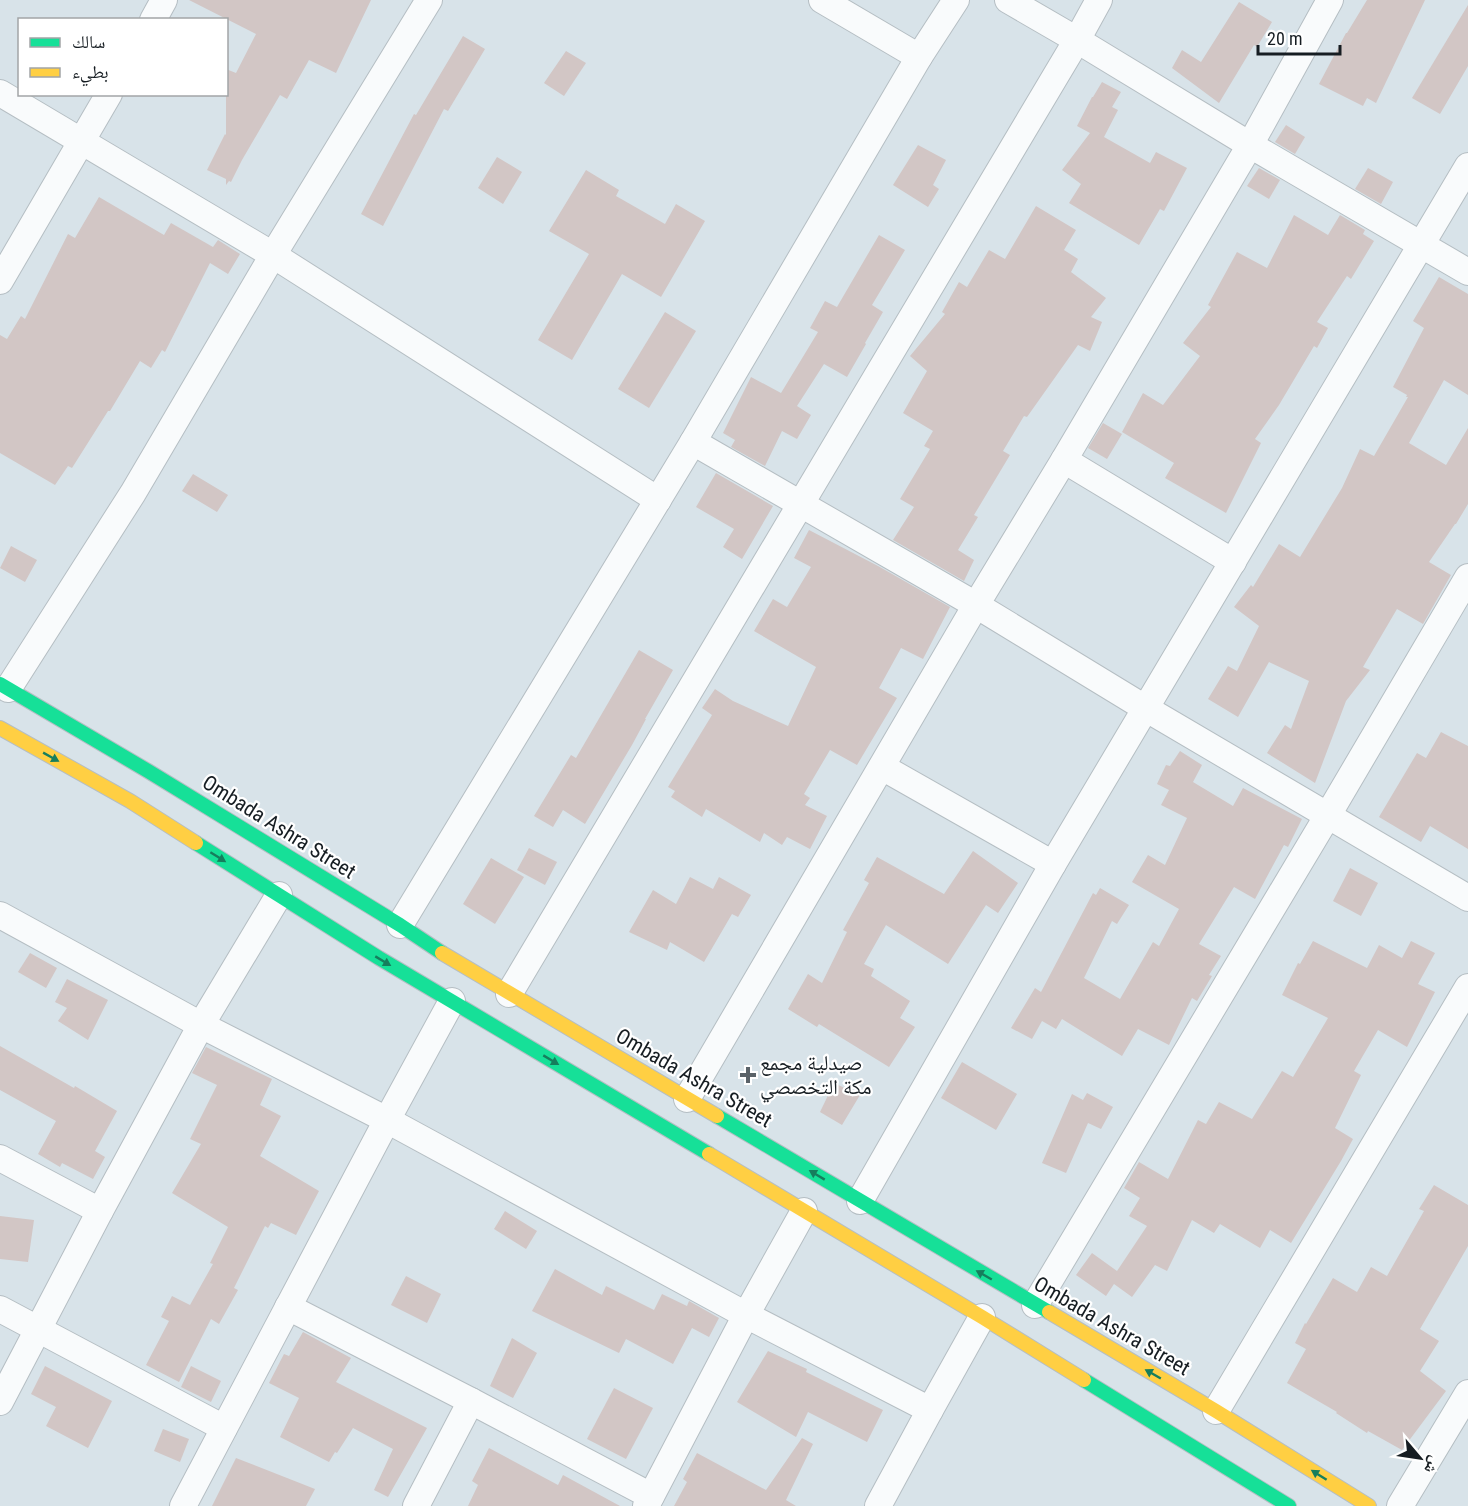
<svg xmlns="http://www.w3.org/2000/svg" width="1468" height="1506" viewBox="0 0 1468 1506" font-family="'Roboto Condensed','Noto Naskh Arabic',sans-serif">
  <style>
    .building { fill: #d2c6c5 }
    .lines { fill: none; stroke-linecap: round; stroke-linejoin: round }
    .street-casing { stroke: #b5bec3; stroke-width: 28 }
    .fast-casing { stroke: #b5bec3; stroke-width: 16 }
    .slow-casing { stroke: #b5bec3; stroke-width: 16 }
    .street { stroke: #f9fbfc; stroke-width: 26 }
    .fast { stroke: #16e098; stroke-width: 14 }
    .slow { stroke: #ffcf43; stroke-width: 14 }
    .oneway { fill: #167e5d }
    .poi-dot { fill: #5a6268; stroke: #fff; stroke-width: 2 }
    .labels { text-anchor: middle; stroke-width: 4.5; stroke-linejoin: round; paint-order: stroke }
    .street-label { font-size: 21px; fill: #161d22; stroke: #fff }
    .poi-label { font-size: 21px; fill: #161d22; stroke: #fff; text-anchor: start }
  </style>
  <rect width="100%" height="100%" fill="#d8e3e9"/>
  <g class="building">
    <path d="M189 0H371L336 73 309 60 287 99 280 95 242 160 231 182 229 181 226 185V179L207 170 225 134 226 135V69L236 73 256 34Z"/>
    <path d="M1367 0H1425L1376 103 1367 98 1363 106 1319 84 1346 33H1347Z"/>
    <path d="M1239 2 1272 22 1257 47 1254 45 1219 103 1172 68 1182 50 1201 62Z"/>
    <path d="M1468 5V66L1440 114 1412 98Z"/>
    <path d="M463 36 485 49 448 111 444 109 383 226 361 214 414 114 416 115Z"/>
    <path d="M566 51 586 63 564 96 544 83Z"/>
    <path d="M1102 82 1121 92 1112 107 1118 110 1104 137 1150 163 1156 152 1187 168 1164 211 1160 209 1139 245 1069 203 1081 184 1062 170 1090 133 1077 126 1092 97H1093Z"/>
    <path d="M1286 125 1305 137 1295 154 1275 142Z"/>
    <path d="M918 145 946 160 933 185 939 189 928 207 893 185Z"/>
    <path d="M497 157 522 172 503 204 478 188Z"/>
    <path d="M1259 168 1280 180 1269 199 1247 186Z"/>
    <path d="M1368 168 1393 182 1381 204 1355 189Z"/>
    <path d="M586 170 619 190 616 196 665 224 676 204 705 221 661 297 622 274 572 360 538 340 589 254 549 231Z"/>
    <path d="M99 197 164 235 171 223 213 247 218 240 240 254 228 274 210 263 165 352 162 350 151 368 140 361 110 411H108L72 468 68 466 55 485 0 453V335L7 339 21 316 25 319 68 234 75 238Z"/>
    <path d="M1036 206 1076 230 1064 250 1078 259 1071 272 1106 298 1091 317 1102 322 1090 351 1078 345 1027 417 1024 416 1003 451 1010 455 974 515 978 517 958 550 974 560 964 581 893 540 914 507 900 499 930 449 924 446 933 431 903 413 927 371 910 356 945 314 942 312 959 282 967 287 989 250 1005 259Z"/>
    <path d="M1294 215 1328 235 1340 215 1365 230 1363 234 1374 241 1351 279 1347 276 1317 322 1328 328 1317 348 1314 346 1279 405 1255 439 1261 443 1226 513 1165 478 1174 463 1122 432 1143 393 1163 405 1200 356 1183 343 1211 307 1208 305 1237 252 1267 268Z"/>
    <path d="M879 235 905 250 872 305 883 312 865 343 866 344 847 377 824 364 797 406 811 415 797 439 782 431 765 466 731 447 735 440 723 433 751 377 781 393 818 332 810 328 825 301 837 307Z"/>
    <path d="M1439 277 1468 294V395L1444 380 1409 443 1446 465 1468 428V504L1456 524H1455L1429 562 1451 575 1423 624 1397 609 1363 667 1370 670 1346 701 1315 783 1267 753 1285 725 1291 729 1309 681 1269 662 1238 717 1208 699 1228 666 1237 671 1259 626 1234 607 1251 585 1253 587 1279 544 1300 557 1342 488 1360 449 1374 456 1408 397H1406L1407 395 1393 387 1424 328 1413 321Z"/>
    <path d="M665 312 696 331 649 408 618 389Z"/>
    <path d="M1103 423 1122 434 1107 459 1088 448Z"/>
    <path d="M716 473 773 506 742 559 723 547 734 529 696 507Z"/>
    <path d="M193 474 228 495 217 512 182 491Z"/>
    <path d="M809 530 878 566 950 607 923 659 901 648 879 688 897 698 857 765 830 750 804 794 810 798 805 805 827 816 810 849 787 837 782 845 764 833 760 842 706 809 702 817 671 797 675 791 668 787 712 715 702 708 715 689 733 701 788 726 816 667 754 631 773 599 787 607 811 567 794 558Z"/>
    <path d="M11 546 37 560 25 582 0 568Z"/>
    <path d="M639 650 673 670 645 719H646L632 745 585 824 563 810 553 827 534 816 571 755 576 758Z"/>
    <path d="M1441 732 1468 746V849L1430 826 1421 842 1379 817 1417 753 1426 758Z"/>
    <path d="M1180 751 1202 765 1193 782 1233 806 1243 788 1302 819 1288 847 1284 845 1255 899 1234 887 1199 944 1221 956 1209 975 1212 976 1197 1001 1192 998 1169 1045 1138 1029 1122 1056 1062 1019 1056 1029 1042 1021 1032 1039 1011 1028 1035 988 1041 992 1093 893 1096 895 1100 888 1129 905 1117 924 1112 921 1084 978 1120 999 1153 942 1159 946 1179 909 1132 882 1148 855 1165 865 1187 818 1161 805 1169 790 1157 784 1166 765 1170 766Z"/>
    <path d="M529 848 557 862 545 885 517 870Z"/>
    <path d="M973 851 1018 883 998 913 986 905 948 964 886 925 864 964 874 969 871 976 910 1001 900 1018 915 1027 889 1067 819 1024 817 1027 788 1009 808 974 822 983 847 932 843 930 869 883 864 880 877 857 944 894Z"/>
    <path d="M491 858 524 877 495 924 463 904Z"/>
    <path d="M1350 868 1378 883 1361 916 1333 901Z"/>
    <path d="M690 877 713 889 719 877 751 895 738 917 732 914 704 962 670 942 667 950 629 932 653 890 676 904Z"/>
    <path d="M1313 941 1367 968 1379 945 1402 958 1411 941 1435 953 1418 984 1435 992 1407 1047 1378 1030 1354 1071 1361 1075 1335 1128 1353 1139 1341 1161 1291 1243 1270 1230 1260 1248 1220 1224 1214 1233 1192 1220 1167 1271 1155 1265 1132 1297 1114 1284 1106 1296 1076 1275 1092 1253 1117 1271 1147 1226 1129 1216 1140 1198 1124 1188 1139 1162 1168 1179 1198 1120 1206 1124 1219 1102 1252 1119 1282 1071 1293 1077 1328 1018 1282 995 1298 963 1300 964Z"/>
    <path d="M30 953 57 968 46 988 18 972Z"/>
    <path d="M67 979 108 1000 88 1040 58 1021 67 1008 55 1002Z"/>
    <path d="M0 1046 74 1088 75 1086 117 1111 95 1151 105 1157 93 1179 62 1163 60 1167 38 1154 56 1121 0 1090Z"/>
    <path d="M206 1047 272 1079 260 1105 281 1116 260 1156 319 1191 296 1235 271 1223 268 1228 265 1226 234 1288 238 1290 219 1324 211 1319 179 1382 146 1365 169 1321 161 1317 172 1296 190 1305 213 1264 210 1263 228 1227 172 1193 201 1144 190 1139 217 1085 192 1073Z"/>
    <path d="M962 1062 1017 1094 996 1130 941 1098Z"/>
    <path d="M834 1083 860 1095 842 1125 820 1112Z"/>
    <path d="M1087 1093 1113 1107 1101 1129 1088 1123 1066 1173 1042 1163 1072 1094 1083 1100Z"/>
    <path d="M1434 1185 1468 1205V1246L1420 1329 1439 1341 1420 1371 1446 1391 1402 1450 1368 1431 1367 1433 1336 1413 1337 1412 1287 1383 1306 1349 1295 1343 1305 1323 1306 1324 1333 1278 1357 1292 1371 1267 1387 1276 1424 1211 1419 1209Z"/>
    <path d="M505 1211 537 1231 526 1249 494 1229Z"/>
    <path d="M0 1216 34 1220 28 1262 0 1259Z"/>
    <path d="M555 1269 602 1295 606 1286 654 1310 662 1294 687 1306 689 1301 719 1318 709 1337 692 1328 673 1364 626 1339 619 1353 532 1311Z"/>
    <path d="M406 1276 441 1294 427 1323 391 1305Z"/>
    <path d="M303 1332 351 1358 336 1382 427 1428 388 1497 374 1490 393 1449 353 1428 337 1453 335 1452 329 1462 280 1437 299 1398 269 1383 284 1354 289 1356Z"/>
    <path d="M512 1338 537 1353 513 1398 490 1386Z"/>
    <path d="M768 1351 807 1369 806 1372 883 1410 867 1442 808 1412 796 1437 737 1402Z"/>
    <path d="M45 1366 112 1401 88 1448 46 1426 56 1407 31 1394Z"/>
    <path d="M191 1366 221 1381 211 1402 181 1387Z"/>
    <path d="M614 1388 653 1408 626 1459 587 1439Z"/>
    <path d="M163 1429 189 1439 180 1462 154 1451Z"/>
    <path d="M802 1438 813 1444 786 1500 796 1506H674L687 1482 683 1479 697 1453 766 1490Z"/>
    <path d="M489 1448 558 1485 563 1475 620 1506H468L478 1485 472 1481Z"/>
    <path d="M236 1458 315 1489 306 1506H212Z"/>
  </g>
  <g class="lines">
    <g class="street-casing">
      <g id="street">
        <path d="M822 0 919 57"/>
        <path d="M1008 0 1077 40 1250 145 1468 272"/>
        <path d="M153 20 164 0"/>
        <path d="M0 93 273 255 658 500"/>
        <path d="M0 281 109 94"/>
        <path d="M693 442 976 605 1145 708 1468 898"/>
        <path d="M1064 460 1233 562"/>
        <path d="M8 689 133 493 273 255 429 0"/>
        <path d="M882 767 1053 864"/>
        <path d="M0 915 201 1025 387 1120 746 1315 930 1410"/>
        <path d="M400 925 693 442 919 57 956 0"/>
        <path d="M509 994 1077 40 1099 0"/>
        <path d="M687 1099 976 605 1064 460 1250 145 1330 0"/>
        <path d="M0 1158 100 1211"/>
        <path d="M860 1201 1053 864 1468 166"/>
        <path d="M1035 1305 1328 815 1468 577"/>
        <path d="M288 1307 471 1401 651 1496"/>
        <path d="M0 1309 224 1428"/>
        <path d="M0 1402 100 1211 201 1025 279 895"/>
        <path d="M1216 1411 1468 987"/>
        <path d="M183 1506 387 1120 452 1001"/>
        <path d="M416 1506 471 1401"/>
        <path d="M646 1506 746 1315 804 1211"/>
        <path d="M878 1506 930 1410 982 1317"/>
        <path d="M1400 1506 1468 1393"/>
      </g>
    </g>
    <g class="fast-casing">
      <g id="fast">
        <path d="M0 684 148 771 400 925 442 953"/>
        <path d="M196 843 379 958 709 1154"/>
        <path d="M717 1116 1049 1312"/>
        <path d="M1084 1380 1289 1506"/>
      </g>
    </g>
    <g class="slow-casing">
      <g id="slow">
        <path d="M0 728 130 801 196 843"/>
        <path d="M442 953 717 1116"/>
        <path d="M709 1154 982 1317 1084 1380"/>
        <path d="M1049 1312 1216 1411 1369 1506"/>
      </g>
    </g>
    <use href="#street" class="street"/>
    <use href="#fast" class="fast"/>
    <use href="#slow" class="slow"/>
  </g>
  <defs><path id="oneway-solid" d="M-6-.8H1V-3.2L6.5 0L1 3.2V.8H-6Z" transform="scale(1.5)"/></defs>
  <g class="oneway">
    <use href="#oneway-solid" transform="translate(51 757) rotate(29)"/>
    <use href="#oneway-solid" transform="translate(218 857) rotate(32)"/>
    <use href="#oneway-solid" transform="translate(383 961) rotate(31)"/>
    <use href="#oneway-solid" transform="translate(551 1060) rotate(31)"/>
    <use href="#oneway-solid" transform="translate(817 1175) rotate(-149)"/>
    <use href="#oneway-solid" transform="translate(984 1275) rotate(-150)"/>
    <use href="#oneway-solid" transform="translate(1153 1374) rotate(-150)"/>
    <use href="#oneway-solid" transform="translate(1319 1475) rotate(-148)"/>
  </g>
  <path class="poi-dot" d="M745 1066h6v6h6v6h-6v6h-6v-6h-6v-6h6z"/>
  <g class="labels">
    <g class="street-label">
      <text transform="translate(279 827) rotate(32)" y="7">Ombada Ashra Street</text>
      <text transform="translate(694 1078) rotate(30)" y="7">Ombada Ashra Street</text>
      <text transform="translate(1112 1326) rotate(30)" y="7">Ombada Ashra Street</text>
    </g>
    <g class="poi-label">
      <text x="760" y="1070">صيدلية مجمع<tspan x="760" dy="24">مكة التخصصي</tspan></text>
    </g>
  </g>
  <rect x="18" y="18" width="210" height="78" fill="#ffffff" stroke="#a2a5a7" stroke-width="1.5"/>
  <rect x="30" y="38" width="30" height="9" fill="#16e098" stroke="#a2a5a7" stroke-width="1.5"/>
  <text x="72" y="48" font-size="18" fill="#161d22">سالك</text>
  <rect x="30" y="68" width="30" height="9" fill="#ffcf43" stroke="#a2a5a7" stroke-width="1.5"/>
  <text x="72" y="78" font-size="18" fill="#161d22">بطيء</text>
  <g transform="translate(1420 1458) rotate(119)" stroke="#ffffff" stroke-width="4.5" paint-order="stroke">
  <path d="M0-4.5L10 22L0 15L-10 22Z" fill="#161d22"/>
  <text y="-9" font-size="16" font-weight="bold" text-anchor="middle" fill="#161d22">ش</text>
  </g>
  <path d="M1258 45v9h82v-9" fill="none" stroke="#161d22" stroke-width="3"/>
  <text x="1267" y="45" font-size="18" fill="#161d22" stroke="#ffffff" stroke-width="4.5" paint-order="stroke">20 m</text>
</svg>
